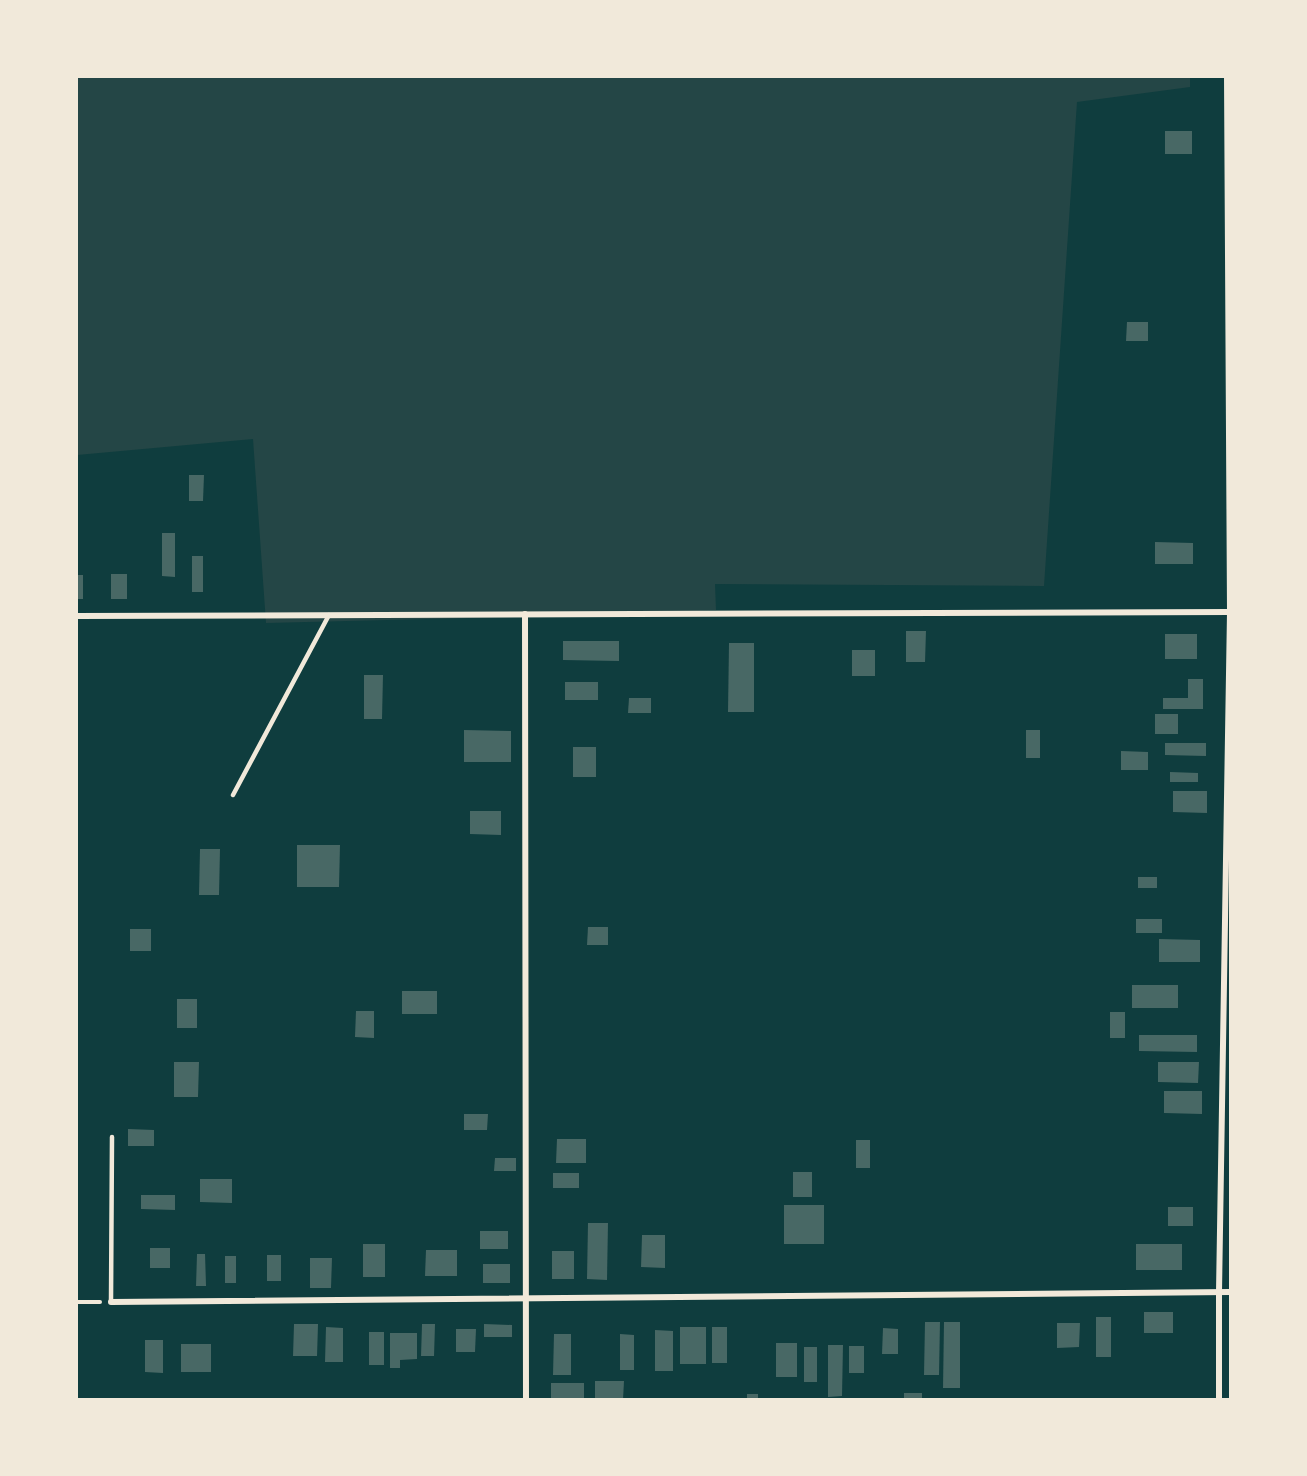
<svg xmlns="http://www.w3.org/2000/svg" width="1307" height="1476" viewBox="0 0 1307 1476" font-family="Signika,sans-serif">
  <style>
    .green { fill: #244646 }
    .building { fill: #486865 }
    .lines { fill: none; stroke-linecap: round; stroke-linejoin: round }
    .path { stroke: #f1e9da; stroke-width: 4 }
    .service { stroke: #f1e9da; stroke-width: 4.5 }
    .minor { stroke: #f1e9da; stroke-width: 6 }
  </style>
  <rect width="100%" height="100%" fill="#0f3d3e"/>
  <path class="green" d="M77 77H1190V87L1077 102 1044 586 715 584 716 610 639 614 266 623 253 439 77 455Z"/>
  <g class="building">
    <rect x="1165" y="131" width="27" height="23"/>
    <path d="M1127 322H1148V341H1126Z"/>
    <path d="M189 475H204L203 501H189Z"/>
    <path d="M162 533H175V577L162 576Z"/>
    <path d="M1155 542 1193 543V564H1155Z"/>
    <rect x="192" y="556" width="11" height="36"/>
    <rect x="111" y="574" width="16" height="25"/>
    <rect x="76" y="575" width="7" height="24"/>
    <path d="M906 631H926L925 662H906Z"/>
    <rect x="1165" y="634" width="32" height="25"/>
    <path d="M563 641H619V661L563 660Z"/>
    <path d="M729 643H754V712H728Z"/>
    <rect x="852" y="650" width="23" height="26"/>
    <path d="M364 675H383L382 719H364Z"/>
    <path d="M1188 679H1203V709H1163V698H1188Z"/>
    <rect x="565" y="682" width="33" height="18"/>
    <path d="M629 698H651V713H628Z"/>
    <rect x="1155" y="714" width="23" height="20"/>
    <path d="M464 730 511 731V762H464Z"/>
    <rect x="1026" y="730" width="14" height="28"/>
    <path d="M1165 743H1206V756L1165 755Z"/>
    <rect x="573" y="747" width="23" height="30"/>
    <path d="M1121 751 1148 752V770H1121Z"/>
    <path d="M1170 772 1198 773V782H1170Z"/>
    <path d="M1173 791H1207V813L1173 812Z"/>
    <path d="M470 811H501V835L470 834Z"/>
    <path d="M297 845H340L339 887H297Z"/>
    <path d="M200 849H220L219 895H199Z"/>
    <rect x="1138" y="877" width="19" height="11"/>
    <rect x="1136" y="919" width="26" height="14"/>
    <path d="M588 927H608V945H587Z"/>
    <rect x="130" y="929" width="21" height="22"/>
    <path d="M1159 939 1200 940V962H1159Z"/>
    <rect x="1132" y="985" width="46" height="23"/>
    <rect x="402" y="991" width="35" height="23"/>
    <rect x="177" y="999" width="20" height="29"/>
    <path d="M356 1011H374V1038L355 1037Z"/>
    <rect x="1110" y="1012" width="15" height="26"/>
    <path d="M1139 1035H1197V1052L1139 1051Z"/>
    <path d="M174 1062H199L198 1097H174Z"/>
    <path d="M1158 1062H1199L1198 1083 1158 1082Z"/>
    <path d="M1164 1091H1202V1114L1164 1113Z"/>
    <path d="M464 1114H488L487 1130H464Z"/>
    <path d="M128 1129 154 1130V1146H128Z"/>
    <path d="M557 1139H586V1163H556Z"/>
    <rect x="856" y="1140" width="14" height="28"/>
    <path d="M495 1158H516V1171H494Z"/>
    <rect x="793" y="1172" width="19" height="25"/>
    <rect x="553" y="1173" width="26" height="15"/>
    <path d="M200 1179H232V1203L200 1202Z"/>
    <path d="M141 1195H175V1210L141 1209Z"/>
    <rect x="784" y="1205" width="40" height="39"/>
    <rect x="1168" y="1207" width="25" height="19"/>
    <path d="M588 1223H608L607 1280 587 1279Z"/>
    <rect x="480" y="1231" width="28" height="18"/>
    <path d="M642 1235H665V1268L641 1267Z"/>
    <rect x="363" y="1244" width="22" height="33"/>
    <rect x="1136" y="1244" width="46" height="26"/>
    <rect x="150" y="1248" width="20" height="20"/>
    <path d="M426 1250H457V1276H425Z"/>
    <rect x="552" y="1251" width="22" height="28"/>
    <path d="M197 1254H205L206 1286H196Z"/>
    <rect x="267" y="1255" width="14" height="26"/>
    <rect x="225" y="1256" width="11" height="27"/>
    <path d="M310 1258H332L331 1288H310Z"/>
    <rect x="483" y="1264" width="27" height="19"/>
    <rect x="1144" y="1312" width="29" height="21"/>
    <rect x="1096" y="1317" width="15" height="40"/>
    <path d="M925 1322H940L939 1375H924Z"/>
    <path d="M944 1322H960V1388H943Z"/>
    <path d="M1057 1323H1080L1079 1347 1057 1348Z"/>
    <path d="M294 1324H318L317 1356H293Z"/>
    <path d="M422 1324H435L434 1356H421Z"/>
    <path d="M484 1324 512 1325V1337H484Z"/>
    <path d="M326 1327 343 1328V1362H325Z"/>
    <rect x="680" y="1327" width="26" height="37"/>
    <rect x="712" y="1327" width="15" height="36"/>
    <path d="M883 1328 898 1329V1354H882Z"/>
    <path d="M456 1329H476L475 1352H456Z"/>
    <path d="M655 1330 673 1331V1371H655Z"/>
    <rect x="369" y="1332" width="15" height="33"/>
    <path d="M390 1333H417V1359L400 1360V1368H390Z"/>
    <path d="M554 1334H571V1375H553Z"/>
    <path d="M620 1334 634 1335V1370H620Z"/>
    <path d="M145 1340H163V1373L145 1372Z"/>
    <rect x="776" y="1343" width="21" height="34"/>
    <rect x="181" y="1344" width="30" height="28"/>
    <path d="M828 1345H843L842 1396 828 1397Z"/>
    <rect x="849" y="1346" width="15" height="27"/>
    <rect x="804" y="1347" width="13" height="35"/>
    <path d="M595 1381H624L623 1400H595Z"/>
    <rect x="551" y="1383" width="33" height="17"/>
    <rect x="904" y="1393" width="18" height="7"/>
    <rect x="747" y="1394" width="11" height="6"/>
  </g>
  <g class="lines">
    <path class="path" d="M76 1302H100"/>
    <g class="service">
      <path d="M233 795 329 615"/>
      <path d="M111 1302 112 1137"/>
    </g>
    <g class="minor">
      <path d="M525 614 526 1400"/>
      <path d="M76 616 1230 612"/>
      <path d="M111 1302 1230 1292"/>
      <path d="M1219 1400V1292L1230 612 1227 76"/>
    </g>
  </g>
  <rect width="1307" height="1476" fill="none" stroke="#f1e9da" stroke-width="156"/>
</svg>
